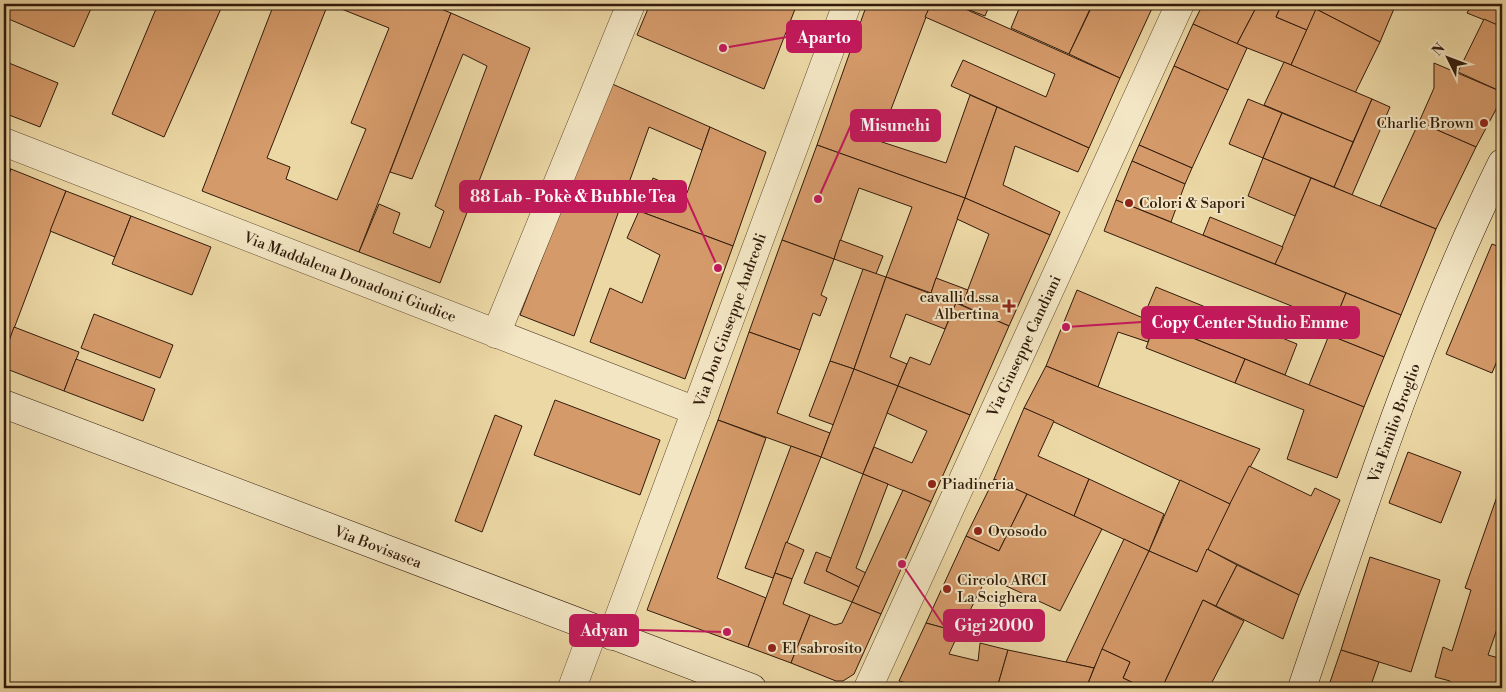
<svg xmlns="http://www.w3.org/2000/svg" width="1506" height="692" viewBox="0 0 1506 692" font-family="'Libre Bodoni',serif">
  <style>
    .building { fill: #d59a6a; stroke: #311b0b }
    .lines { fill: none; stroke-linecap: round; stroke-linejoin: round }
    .street-casing { stroke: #604a32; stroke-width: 29 }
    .secondary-casing { stroke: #311b0b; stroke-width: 29 }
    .street { stroke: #f3e6c4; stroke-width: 28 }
    .secondary { stroke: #f3e6c4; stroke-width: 28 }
    .poi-dot { fill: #8f2418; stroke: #f3e6c4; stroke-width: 2 }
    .labels { text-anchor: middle; stroke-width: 4; stroke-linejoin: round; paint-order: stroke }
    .poi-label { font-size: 15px; fill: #311b0b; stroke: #f3e6c4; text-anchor: start }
    .street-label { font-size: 15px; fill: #311b0b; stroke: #f3e6c4 }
    .leader { fill: none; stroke: #c2185b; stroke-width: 2 }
    .callout-dot { fill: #c2185b; stroke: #f3e6c4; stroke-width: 2 }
    .callout { fill: #c2185b; stroke: #c2185b; stroke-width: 2 }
    .callout-label { font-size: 16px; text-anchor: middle; font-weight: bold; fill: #fff }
  </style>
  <rect width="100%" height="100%" fill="#ecd8a5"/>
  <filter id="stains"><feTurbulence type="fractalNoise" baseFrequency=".004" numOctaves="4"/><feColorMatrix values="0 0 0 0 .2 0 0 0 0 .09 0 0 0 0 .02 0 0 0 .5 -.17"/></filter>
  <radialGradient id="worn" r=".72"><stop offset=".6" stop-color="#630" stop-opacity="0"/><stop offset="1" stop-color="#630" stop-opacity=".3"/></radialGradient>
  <g class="building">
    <path d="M4 4H93L74 47 4 17Z"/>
    <path d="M158 4H223L164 137 112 114Z"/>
    <path d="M274 4H328L267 158 290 167 286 179 337 200 366 129 351 123 389 28 329 4H429L451 13 359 252 202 191Z"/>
    <path d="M650 4H797L764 89 637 35Z"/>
    <path d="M867 4H931L879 141 946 163 970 95 997 107 965 198 817 145Z"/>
    <path d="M931 4H954L1120 78 1089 148 951 86 963 60 1046 97 1055 74 925 17Z"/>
    <path d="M954 4H990L985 16Z"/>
    <path d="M1021 4H1077L1090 9 1069 54 1011 28Z"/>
    <path d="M1093 4H1154L1120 78 1069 54Z"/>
    <path d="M1203 4H1258L1237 44 1193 24Z"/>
    <path d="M1258 4H1269L1280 8 1276 17 1307 30 1291 65 1237 44Z"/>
    <path d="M1282 4H1319L1307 30 1276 17Z"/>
    <path d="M1319 4H1396L1380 42 1316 9Z"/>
    <path d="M1472 4H1502V27L1467 13Z"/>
    <path d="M1316 9 1380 42 1355 93 1291 65Z"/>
    <path d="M451 13 530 48 440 283 359 252 379 204 400 213 393 233 430 248 444 211 435 206 487 66 463 54 412 179 390 172Z"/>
    <path d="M1484 19 1502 27V92L1458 72Z"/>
    <path d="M1193 24 1247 48 1228 90 1174 66Z"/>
    <path d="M4 61 58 83 40 127 4 113Z"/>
    <path d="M1284 62 1372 99 1353 142 1264 105Z"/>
    <path d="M1434 63 1502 92V98L1476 147 1419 122 1434 88Z"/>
    <path d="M1174 66 1228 90 1192 168 1139 145Z"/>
    <path d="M610 83 710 127 702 150 649 127 574 336 520 315Z"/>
    <path d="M1248 99 1282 113 1263 158 1229 144Z"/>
    <path d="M1372 99 1390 107 1352 195 1334 187Z"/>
    <path d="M997 107 1089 148 1078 172 1015 146 1003 185 1060 212 1050 235 965 198Z"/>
    <path d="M1282 113 1353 142 1334 187 1263 158Z"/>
    <path d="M1419 122 1476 147 1436 229 1380 206Z"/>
    <path d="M710 127 766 152 733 246 639 211 653 178 687 193Z"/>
    <path d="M817 145 965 198 931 293 886 277 912 207 859 188 834 259 782 240Z"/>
    <path d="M1139 145 1192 168 1185 184 1132 161Z"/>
    <path d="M1263 158 1311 178 1295 216 1248 196Z"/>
    <path d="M1132 161 1185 184 1171 222 1116 200Z"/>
    <path d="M4 166 11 169 4 188Z"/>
    <path d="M11 169 66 191 4 355V188Z"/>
    <path d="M1311 178 1436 229 1401 315 1275 264Z"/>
    <path d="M66 191 131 216 115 257 50 231Z"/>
    <path d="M965 198 1050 235 1009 326 962 305 989 234 957 219Z"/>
    <path d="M1116 200 1346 293 1334 323 1104 231Z"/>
    <path d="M639 211 733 246 685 379 590 342 610 288 642 303 660 255 627 238Z"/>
    <path d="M131 216 211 247 192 295 112 264Z"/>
    <path d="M1210 217 1283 247 1275 264 1203 235Z"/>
    <path d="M782 240 834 259 821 295 827 298 820 316 813 313 800 350 749 332Z"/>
    <path d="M840 240 883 256 876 274 834 259Z"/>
    <path d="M1492 244 1502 248V349L1492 373 1446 354Z"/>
    <path d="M863 269 886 277 854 369 830 361Z"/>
    <path d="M886 277 956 303 945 329 906 314 890 357 907 364 898 386 854 369Z"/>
    <path d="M936 278 968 290 962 305 931 293Z"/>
    <path d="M1156 287 1297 344 1285 375 1143 318Z"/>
    <path d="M1077 290 1155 323 1148 342 1118 332 1098 387 1046 366Z"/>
    <path d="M1346 293 1401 315 1384 357 1329 335Z"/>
    <path d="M956 303 1009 326 970 415 898 386 910 357 930 365Z"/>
    <path d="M94 314 173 345 160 378 81 348Z"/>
    <path d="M1155 323 1245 359 1235 383 1146 348Z"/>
    <path d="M14 327 79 352 64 391 4 368V355Z"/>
    <path d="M749 332 800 350 777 413 830 433 821 457 718 420Z"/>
    <path d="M1329 335 1384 357 1364 407 1309 385Z"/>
    <path d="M76 359 155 389 143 421 64 391Z"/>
    <path d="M1245 359 1364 407 1337 478 1287 459 1304 410 1235 383Z"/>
    <path d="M830 361 854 369 834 425 809 416Z"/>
    <path d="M1046 366 1098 387 1260 449 1230 504 1024 408Z"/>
    <path d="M854 369 898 386 863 474 821 457Z"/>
    <path d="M898 386 970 415 931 502 863 474 874 447 912 463 927 431 887 413Z"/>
    <path d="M555 400 660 440 640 495 534 455Z"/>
    <path d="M1024 408 1054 421 1038 456 1089 479 1074 516 994 479Z"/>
    <path d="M495 415 522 426 482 532 455 521Z"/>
    <path d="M718 420 766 438 717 578 766 598 748 647 647 610Z"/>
    <path d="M791 446 821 457 773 578 745 568Z"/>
    <path d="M1408 452 1461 472 1441 523 1389 503Z"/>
    <path d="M1249 466 1311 496 1315 488 1340 500 1299 595 1207 549Z"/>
    <path d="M863 474 888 484 856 568 866 573 859 587 826 571Z"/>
    <path d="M994 479 1027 494 999 551 966 536Z"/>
    <path d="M1089 479 1164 514 1149 551 1074 516Z"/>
    <path d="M1180 480 1230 504 1197 572 1149 551Z"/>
    <path d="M1501 485 1502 631 1497 629 1488 655 1502 659V688H1448L1450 681 1435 677 1443 647 1452 651 1471 590 1465 588Z"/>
    <path d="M903 490 931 502 881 614 852 602Z"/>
    <path d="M1027 494 1102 529 1060 611 987 577 959 632 926 623 966 536 999 551Z"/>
    <path d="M1124 539 1149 551 1094 668 1066 662Z"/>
    <path d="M786 542 804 550 792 579 775 573Z"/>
    <path d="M1207 549 1237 565 1216 606 1203 600 1162 688H1144L1123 678 1130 662 1102 649 1149 551 1197 572Z"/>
    <path d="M816 552 831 558 826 571 859 587 852 602 804 583Z"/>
    <path d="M1370 557 1440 580 1411 672 1341 650Z"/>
    <path d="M1237 565 1299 595 1283 639 1216 606Z"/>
    <path d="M775 573 792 579 783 604 810 615 791 663 748 647Z"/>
    <path d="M1203 600 1244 621 1209 688H1162Z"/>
    <path d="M852 602 881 614 854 674 843 681H836L791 663 810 615 835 625 842 623Z"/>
    <path d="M926 623 959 632 949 654 978 661 980 643 1008 650 997 688H927L899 681Z"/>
    <path d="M1102 649 1130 662 1123 678 1144 688H1086Z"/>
    <path d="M1008 650 1066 662 1094 668 1086 688H997Z"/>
    <path d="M1341 650 1379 662 1370 688H1328Z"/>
  </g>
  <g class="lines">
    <g class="street-casing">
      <g id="street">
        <path d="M4 142 696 411"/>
        <path d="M496 334 631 4"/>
        <path d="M612 636 847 4"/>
        <path d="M572 688 594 629"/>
        <path d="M868 688 1180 4"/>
      </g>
    </g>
    <g class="secondary-casing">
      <g id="secondary">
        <path d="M4 404 752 688"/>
        <path d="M1302 688C1362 511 1419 331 1502 163"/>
      </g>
    </g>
    <use href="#street" class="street"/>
    <use href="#secondary" class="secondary"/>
  </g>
  <g class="poi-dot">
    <circle cx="1484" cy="123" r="5"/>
    <circle cx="1129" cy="203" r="5"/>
    <path d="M1006.5 298.5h5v5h5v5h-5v5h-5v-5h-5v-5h5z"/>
    <circle cx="932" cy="484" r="5"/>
    <circle cx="978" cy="531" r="5"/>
    <circle cx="947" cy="589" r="5"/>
    <circle cx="772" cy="648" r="5"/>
  </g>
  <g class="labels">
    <g class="poi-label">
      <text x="1474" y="128" text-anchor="end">Charlie Brown</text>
      <text x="1139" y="208">Colori &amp; Sapori</text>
      <text x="999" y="302" text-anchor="end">cavalli d.ssa<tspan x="999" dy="17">Albertina</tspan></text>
      <text x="942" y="489">Piadineria</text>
      <text x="988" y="536">Ovosodo</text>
      <text x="957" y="585">Circolo ARCI<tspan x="957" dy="17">La Scighera</tspan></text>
      <text x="782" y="653">El sabrosito</text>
    </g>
    <g class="street-label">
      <text transform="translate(350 277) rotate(21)" y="5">Via Maddalena Donadoni Giudice</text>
      <text transform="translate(730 320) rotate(-70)" y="5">Via Don Giuseppe Andreoli</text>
      <text transform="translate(1024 346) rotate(-65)" y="5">Via Giuseppe Candiani</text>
      <text transform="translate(1394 423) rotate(-70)" y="5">Via Emilio Broglio</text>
      <text transform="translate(378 547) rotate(21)" y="5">Via Bovisasca</text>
    </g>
  </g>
  <path class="leader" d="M723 48L787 37M818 199L851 125M718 268L686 197M1066 327L1142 322M902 564L944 626M727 632L638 630"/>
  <g class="callout-dot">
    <circle cx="723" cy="48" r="5"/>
    <circle cx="818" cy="199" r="5"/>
    <circle cx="718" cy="268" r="5"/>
    <circle cx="1066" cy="327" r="5"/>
    <circle cx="902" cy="564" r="5"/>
    <circle cx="727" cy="632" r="5"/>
  </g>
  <g class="callout">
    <rect x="787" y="21" width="74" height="31" rx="5"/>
    <rect x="851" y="110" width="89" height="31" rx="5"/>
    <rect x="460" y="181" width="226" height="31" rx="5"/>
    <rect x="1142" y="307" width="217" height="31" rx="5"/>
    <rect x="944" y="610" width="100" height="31" rx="5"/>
    <rect x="570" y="615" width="68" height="31" rx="5"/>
  </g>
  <g class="callout-label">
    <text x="824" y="43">Aparto</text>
    <text x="895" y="131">Misunchi</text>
    <text x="573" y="202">88 Lab - Pokè &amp; Bubble Tea</text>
    <text x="1250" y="328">Copy Center Studio Emme</text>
    <text x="994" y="631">Gigi 2000</text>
    <text x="604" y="636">Adyan</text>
  </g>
  <rect width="1506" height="692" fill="none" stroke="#ecd8a5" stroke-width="20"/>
  <rect x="5" y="5" width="1496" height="682" fill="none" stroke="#311b0b" stroke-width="2.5"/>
  <rect x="10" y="10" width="1486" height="672" fill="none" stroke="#311b0b"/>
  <g transform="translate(1448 58) rotate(312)" stroke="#f3e6c4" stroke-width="4" paint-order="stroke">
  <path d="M0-4L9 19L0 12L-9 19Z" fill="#311b0b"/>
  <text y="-8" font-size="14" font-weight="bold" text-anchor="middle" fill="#311b0b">N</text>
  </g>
  <rect width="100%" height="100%" filter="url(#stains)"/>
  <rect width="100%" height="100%" fill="url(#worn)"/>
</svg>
